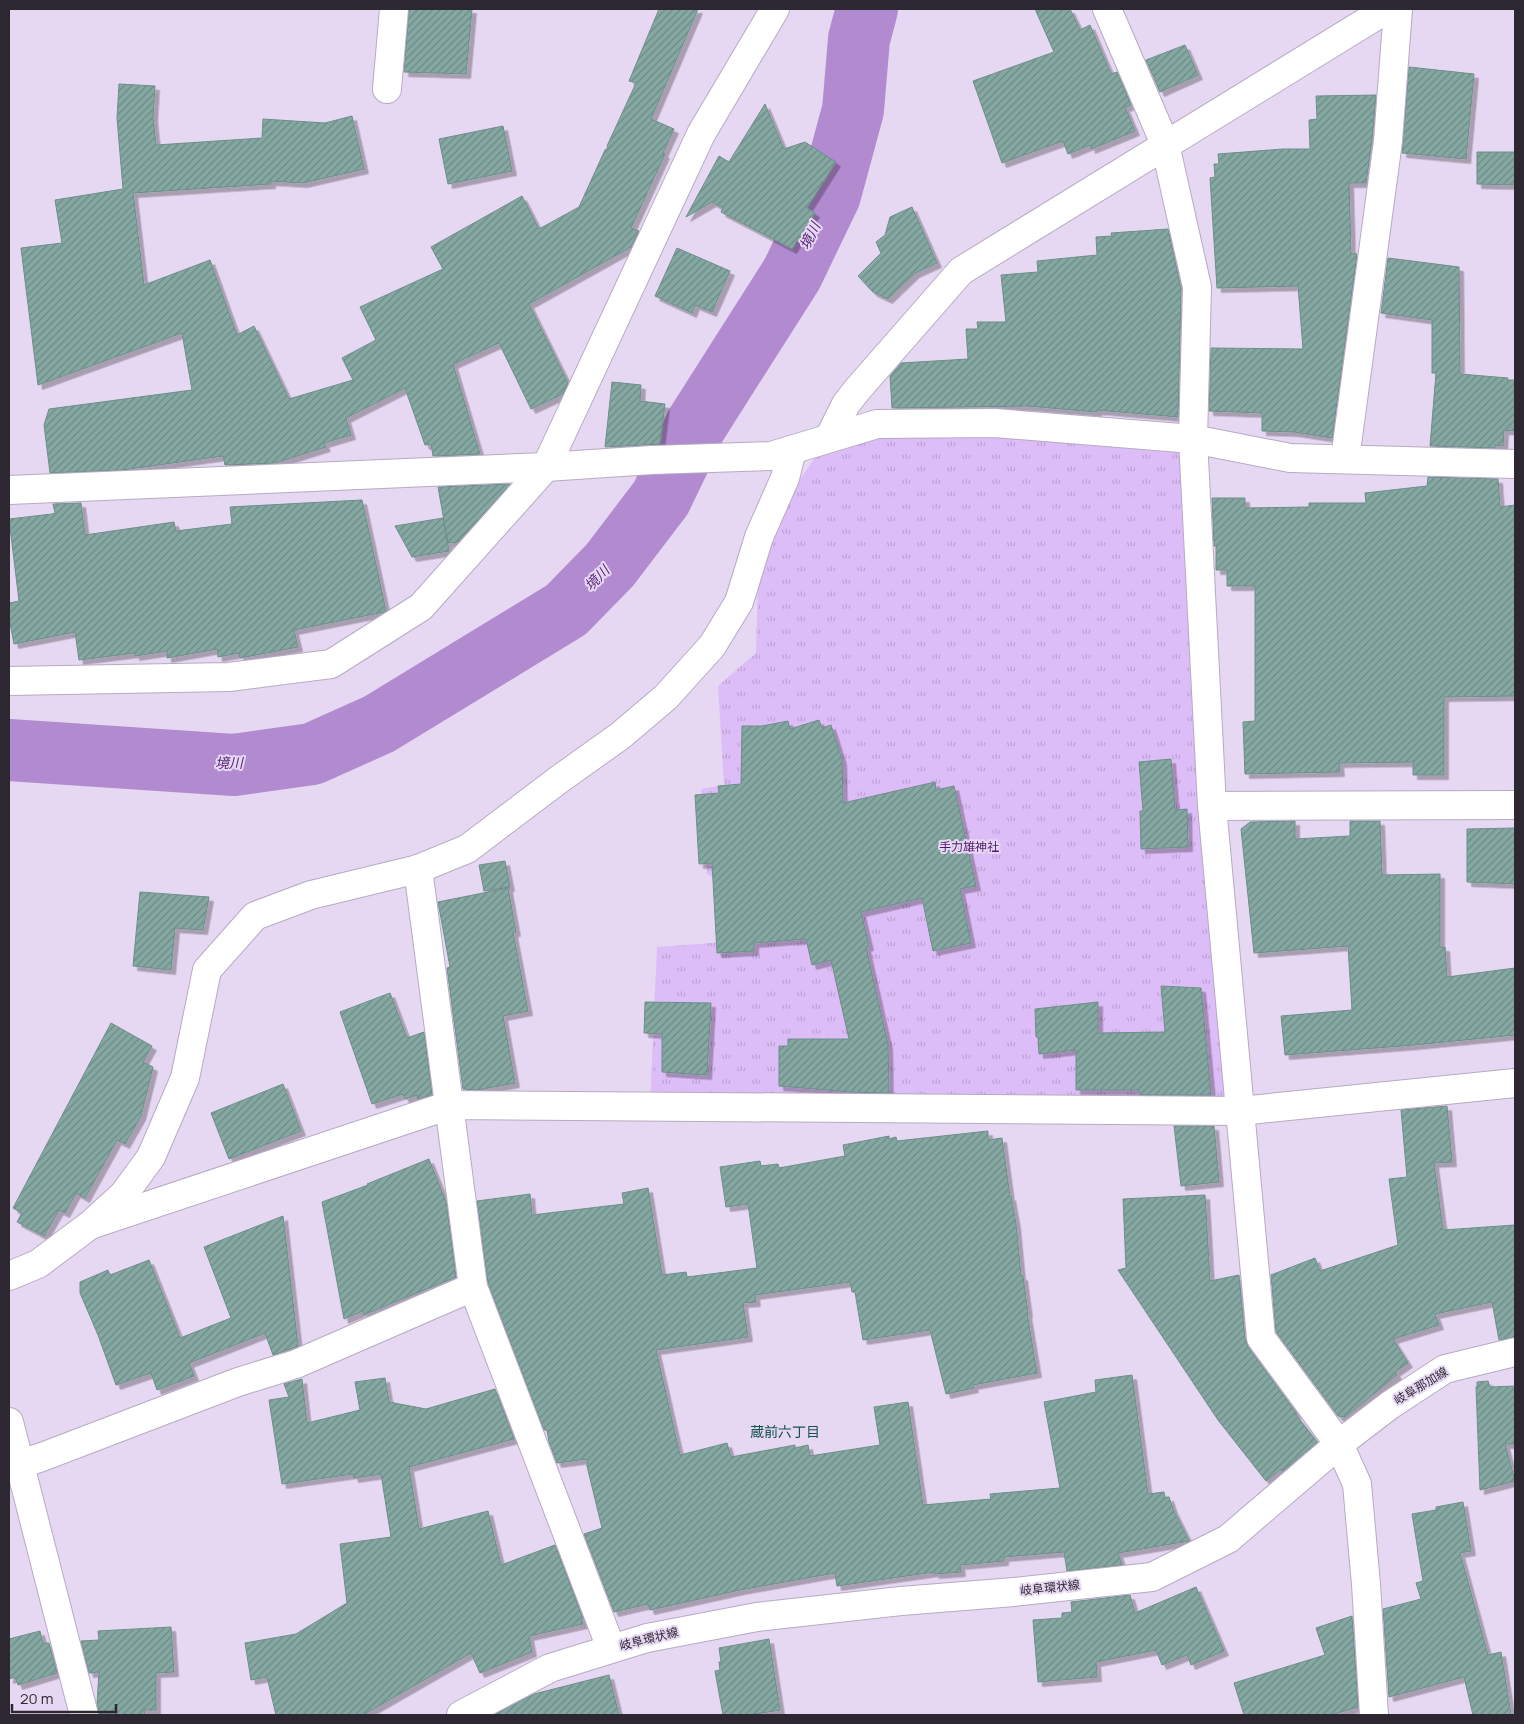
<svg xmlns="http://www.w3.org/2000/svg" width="1524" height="1724" viewBox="0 0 1524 1724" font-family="Manrope,'Noto Sans JP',sans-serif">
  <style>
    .park { fill: url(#park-tufts) }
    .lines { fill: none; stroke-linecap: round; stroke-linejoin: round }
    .river { stroke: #b28ad0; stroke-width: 62 }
    .building { fill: url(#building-hatch); stroke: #6d8e8a; filter: url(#shadow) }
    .minor-casing { stroke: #b7aac2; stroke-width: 30 }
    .secondary-casing { stroke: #b7aac2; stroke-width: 30 }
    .primary-casing { stroke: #b7aac2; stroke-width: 30 }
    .minor { stroke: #fff; stroke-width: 28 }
    .secondary { stroke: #fff; stroke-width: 28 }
    .primary { stroke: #fff; stroke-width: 28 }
    .labels { text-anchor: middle; stroke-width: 4; stroke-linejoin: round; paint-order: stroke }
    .park-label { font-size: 12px; fill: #4f1a6e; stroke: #e6d8f2 }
    .street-label { font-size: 12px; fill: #2d2731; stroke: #e6d8f2 }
    .water-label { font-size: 14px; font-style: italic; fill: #59267a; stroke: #e6d8f2 }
    .neighbourhood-label { font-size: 14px; fill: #16514c; stroke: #e6d8f2 }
  </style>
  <defs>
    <pattern id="park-tufts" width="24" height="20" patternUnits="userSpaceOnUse" patternTransform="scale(1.25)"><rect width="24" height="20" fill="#ddbdf7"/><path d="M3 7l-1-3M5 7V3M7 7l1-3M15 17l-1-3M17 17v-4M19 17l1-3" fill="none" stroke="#bea2d4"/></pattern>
    <pattern id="building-hatch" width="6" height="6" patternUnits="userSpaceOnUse" patternTransform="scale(1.25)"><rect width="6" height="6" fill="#85a8a3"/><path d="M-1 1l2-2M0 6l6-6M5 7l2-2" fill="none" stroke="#6d8985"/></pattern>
    <filter id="shadow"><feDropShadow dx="4.5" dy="4.5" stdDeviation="0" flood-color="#0004"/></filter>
  </defs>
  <rect width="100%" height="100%" fill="#e6d8f2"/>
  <path class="park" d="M877 424 1193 439 1240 1111 650 1106 657 947 725 942 718 879 707 874 701 789 724 785 718 686 756 653 759 537 829 438Z"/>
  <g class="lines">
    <path class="river" d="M9 750 234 765 312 754 379 724 566 610 610 565 661 498 696 425 792 274 830 195 853 110 859 39 867 9"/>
  </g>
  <g class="building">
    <path d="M409 9H472L466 74 404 72Z"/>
    <path d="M659 9H698L651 119 674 129 663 153 665 154 631 228 639 231 631 247 529 304 568 383 563 394 531 409 499 343 453 364 480 454 433 456 431 444 425 445 405 388 346 418 351 435 324 443 326 447 275 463 225 465 223 456 122 470 50 473 44 425 49 409 192 390 182 333 38 385 21 248 62 243 55 200 123 189 117 118 119 84 155 86 153 117 156 145 262 138 263 119 325 123 352 116 364 169 303 183 271 181V184L133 193 144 285 210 260 237 335 254 326 289 399 353 380 342 358 376 340 360 307 443 269 431 247 522 196 539 229 579 207 605 150 608 148 607 146 636 83 629 81Z"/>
    <path d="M1035 9H1070L1080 30 1090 25 1111 74 1117 72 1131 105 1125 107 1135 131 1091 149 1090 145 1068 154 1063 141 1002 163 973 81 1054 52Z"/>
    <path d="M1185 45 1198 75 1160 92 1146 60Z"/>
    <path d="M1409 67 1474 74 1466 159 1402 153Z"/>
    <path d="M1376 95 1372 139 1366 183H1349L1351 253 1357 254 1332 438 1294 432 1262 431V413L1209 411 1211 348 1303 349 1298 286 1217 288 1210 178 1215 177 1214 164H1219L1218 154 1283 149H1310L1309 120 1317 119 1316 96Z"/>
    <path d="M765 104 784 149 805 142 836 162 807 208 815 213 792 249 721 212 723 208 712 202 686 217 719 156 729 162Z"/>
    <path d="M503 126 512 171 448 184 439 139Z"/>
    <path d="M1477 152H1515V185L1477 184Z"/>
    <path d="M912 207 937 263 915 273 888 299 873 292 858 276 881 253 876 242 885 235 890 217Z"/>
    <path d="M1168 229 1181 289 1178 417 1097 410V412L1027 406 892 408 890 376 901 363 968 359 966 329H978L977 322H1006L1001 275 1038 272 1037 261 1097 255 1096 237 1112 236 1111 233Z"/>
    <path d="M677 248 730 271 712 312 695 305 692 313 655 296Z"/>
    <path d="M1388 258 1459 267 1460 374 1508 378 1507 380H1515V431L1504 430 1503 446 1495 445V448L1430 446 1436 373H1432V320L1381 313Z"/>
    <path d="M612 382 641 385 640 401 665 404 660 444 605 447Z"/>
    <path d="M1428 477 1498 479 1500 507 1515 505V696L1444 697V775H1413V762L1339 763 1340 772 1245 774 1243 722 1255 721V586H1227V570H1216V546H1214L1212 498H1245V508L1309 507V503H1366L1365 493 1427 486Z"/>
    <path d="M510 484 458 542 448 543 438 487Z"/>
    <path d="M362 500 386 611 384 612 294 630 298 647 240 658 239 653 218 657 217 649 167 658V651L135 656V653L79 660 75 632 14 644 9 618V603L19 601 9 519 52 514 55 513 53 504 81 503 85 535 174 522 176 531 232 524 230 507Z"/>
    <path d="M443 518 449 551 412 557 395 526Z"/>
    <path d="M819 720 822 728 831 725 842 760 843 803 935 782 936 790 954 786 976 886 960 889 971 943 933 951 922 898 861 912 869 946 866 947 888 1045 889 1093 851 1092 779 1086V1046H788V1039H849L831 960 812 965 806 939 754 943V951L717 953 712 863 699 864 695 795 719 793 718 786 741 784 742 726H762L788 721 790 729Z"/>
    <path d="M1171 759 1175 810 1187 809 1188 847 1141 849 1140 811H1143L1139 762Z"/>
    <path d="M1295 821V839L1350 836V821H1380L1382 875 1440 874V947H1445L1447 977 1515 968V1035L1414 1045 1285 1055 1281 1016 1352 1010 1348 946 1254 953 1241 829 1250 822Z"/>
    <path d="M1515 828V884L1467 882V829Z"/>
    <path d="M505 861 510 887 484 891 479 865Z"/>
    <path d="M508 888 516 932H513L528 1011 503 1016 515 1083 477 1090 463 1089 447 968 450 967 438 902Z"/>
    <path d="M140 892 209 897 203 930 175 928 171 970 133 966Z"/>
    <path d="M1161 986 1201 988 1211 1095H1139V1090H1076V1050L1039 1054 1038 1037H1036L1035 1009 1098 1002V1033L1165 1032Z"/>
    <path d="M390 993 407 1038 424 1032 432 1095 417 1099V1095L405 1099 403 1094 372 1104 340 1012Z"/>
    <path d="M645 1002 711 1003 707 1075 662 1072V1034L644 1033Z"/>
    <path d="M111 1023 152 1046 143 1062 153 1067 141 1116 125 1144 117 1140 85 1198 76 1193 65 1213 59 1210 44 1236 17 1222 22 1213 13 1208Z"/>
    <path d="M283 1084 301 1131 229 1159 211 1113Z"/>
    <path d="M1447 1106 1452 1162 1434 1163 1443 1230 1515 1225V1337L1499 1340 1492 1302 1435 1314 1439 1325 1393 1339 1408 1363 1395 1372 1397 1375 1345 1417 1338 1416 1276 1332 1271 1275 1315 1258 1320 1271 1398 1245 1389 1179 1407 1177 1401 1110Z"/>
    <path d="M1174 1126H1214L1219 1182 1181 1186Z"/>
    <path d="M988 1131V1140L1002 1138 1010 1197 1011 1196 1016 1224 1021 1276H1023L1028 1313H1027L1037 1373 973 1385 974 1388 946 1394 930 1330 863 1340 855 1292H852L850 1282 755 1295 756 1302 743 1303 748 1337 656 1350 680 1455 727 1443 731 1457 795 1445V1448L808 1445 810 1456 880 1445 874 1407 908 1402 923 1505 991 1499 990 1494 1060 1488 1044 1402 1096 1392 1095 1380 1132 1375 1148 1494 1164 1492 1165 1498 1169 1497 1173 1509 1189 1541 1118 1553 1122 1565 1067 1571 1064 1552 1004 1557V1561L960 1565 961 1572 935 1574 934 1572 837 1586 835 1573 740 1590 650 1610 648 1604 614 1612 584 1534 602 1528 587 1466V1459L557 1463 549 1442 547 1430H544L488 1283 477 1201 530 1194 532 1215 624 1204 622 1193 648 1188 662 1275 686 1272 687 1277 757 1268 748 1204 726 1207 720 1167 760 1161 761 1166 778 1164 779 1168 845 1156 843 1145 889 1136V1139L896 1137 897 1141Z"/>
    <path d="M429 1159 446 1202 456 1277 363 1315V1311L344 1319 322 1202 368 1185 367 1184Z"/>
    <path d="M1205 1195 1210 1281 1239 1275 1245 1339 1248 1347 1297 1414H1295L1317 1442 1283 1471 1281 1469 1266 1481 1218 1420 1118 1270 1126 1268 1123 1199Z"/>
    <path d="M283 1216 298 1346 273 1355 265 1333 189 1363 194 1376 157 1390 151 1373 116 1385 98 1335 80 1293V1282L108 1270 110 1275 149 1260 180 1338 231 1318 204 1247Z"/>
    <path d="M385 1378 389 1402 426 1409 495 1389 514 1439 409 1467 419 1529 488 1511 501 1565 555 1545 583 1619H581L583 1624 529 1636 532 1652 480 1673 471 1653 363 1715H276L267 1677 251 1680 245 1643 296 1634 347 1603 340 1544 391 1537 381 1474 354 1478 353 1474 282 1484 269 1400 289 1397 284 1384 302 1379 307 1423 360 1410 355 1382Z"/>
    <path d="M1488 1381 1490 1387 1515 1386V1444H1505L1515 1481 1480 1490 1476 1387H1477V1382Z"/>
    <path d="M1463 1502 1471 1551 1460 1553 1488 1655 1501 1652 1511 1715H1473L1464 1677 1389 1697 1383 1609 1421 1599 1416 1583 1423 1581 1412 1514 1436 1510V1507Z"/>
    <path d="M1196 1587 1224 1651 1191 1665 1187 1655 1162 1665 1156 1650 1096 1662 1097 1677 1038 1682 1033 1620 1062 1618V1613L1072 1612 1071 1602 1130 1595 1135 1613Z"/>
    <path d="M1352 1616 1358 1707 1331 1715H1244L1234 1683 1325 1655 1316 1628Z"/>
    <path d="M171 1627 174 1672 156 1673V1710H144L145 1715H99L97 1704 99 1672 89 1673 81 1641 99 1640 98 1631Z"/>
    <path d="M40 1631 43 1643H49L57 1673 18 1685 15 1677 9 1679V1639Z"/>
    <path d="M769 1639 780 1710 750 1715H723L715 1671 720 1670 719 1662H721L719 1648Z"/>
    <path d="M609 1675 619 1715H494L534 1694Z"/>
  </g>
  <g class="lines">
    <g class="minor-casing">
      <g id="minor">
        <path d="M1107 9 1165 144 1197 287 1193 439 1212 806 1261 1338 1339 1444"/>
        <path d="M387 89 394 9"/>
        <path d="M829 438 846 404 857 390 961 271 1387 9"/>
        <path d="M1345 459 1388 141 1398 9"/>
        <path d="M9 490 546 467 652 460 771 456 877 424 995 423 1193 439 1290 458 1515 464"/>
        <path d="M9 681 229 677 331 664 421 607 546 467 701 134 775 9"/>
        <path d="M1212 806 1515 805"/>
        <path d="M418 869 473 1287 611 1648"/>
        <path d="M90 1225 450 1105 1240 1111 1515 1083"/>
        <path d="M9 1276 38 1264 90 1225 124 1194 151 1157 185 1078 207 970 255 916 311 895 418 869 467 849 561 778 620 736 666 697 712 646 739 602 759 537 785 478 792 450"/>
        <path d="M9 1422 84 1715"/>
        <path d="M9 1468 42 1457 238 1382 296 1364 473 1287"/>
      </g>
    </g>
    <g class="secondary-casing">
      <path id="secondary" d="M1339 1444 1390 1405 1445 1369 1515 1352"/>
    </g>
    <g class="primary-casing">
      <path id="primary" d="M461 1715 550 1668 647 1638 757 1617 901 1601 1014 1592 1152 1577 1228 1539 1339 1444 1357 1484 1366 1584 1374 1715"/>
    </g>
    <use href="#minor" class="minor"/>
    <use href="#secondary" class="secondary"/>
    <use href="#primary" class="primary"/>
  </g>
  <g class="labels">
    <g class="park-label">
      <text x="969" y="851">手力雄神社</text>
    </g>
    <g class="street-label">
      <text transform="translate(1421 1386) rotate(-31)" y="4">岐阜那加線</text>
      <text transform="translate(1050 1588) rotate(-6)" y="4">岐阜環状線</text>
      <text transform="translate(649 1639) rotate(-14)" y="4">岐阜環状線</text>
    </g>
    <g class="water-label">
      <text transform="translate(810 236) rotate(-64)" y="5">境川</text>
      <text transform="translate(597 578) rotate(-46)" y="5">境川</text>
      <text transform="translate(229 763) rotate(-1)" y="5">境川</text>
    </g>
    <g class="neighbourhood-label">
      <text x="785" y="1437">蔵前六丁目</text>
    </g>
  </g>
  <rect width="1524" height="1724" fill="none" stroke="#2d2731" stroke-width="20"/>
  <path d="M12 1704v8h104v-8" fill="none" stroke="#2d2731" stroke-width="2.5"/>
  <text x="20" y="1704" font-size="15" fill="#2d2731" stroke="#e6d8f2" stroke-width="4" paint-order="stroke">20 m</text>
</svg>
